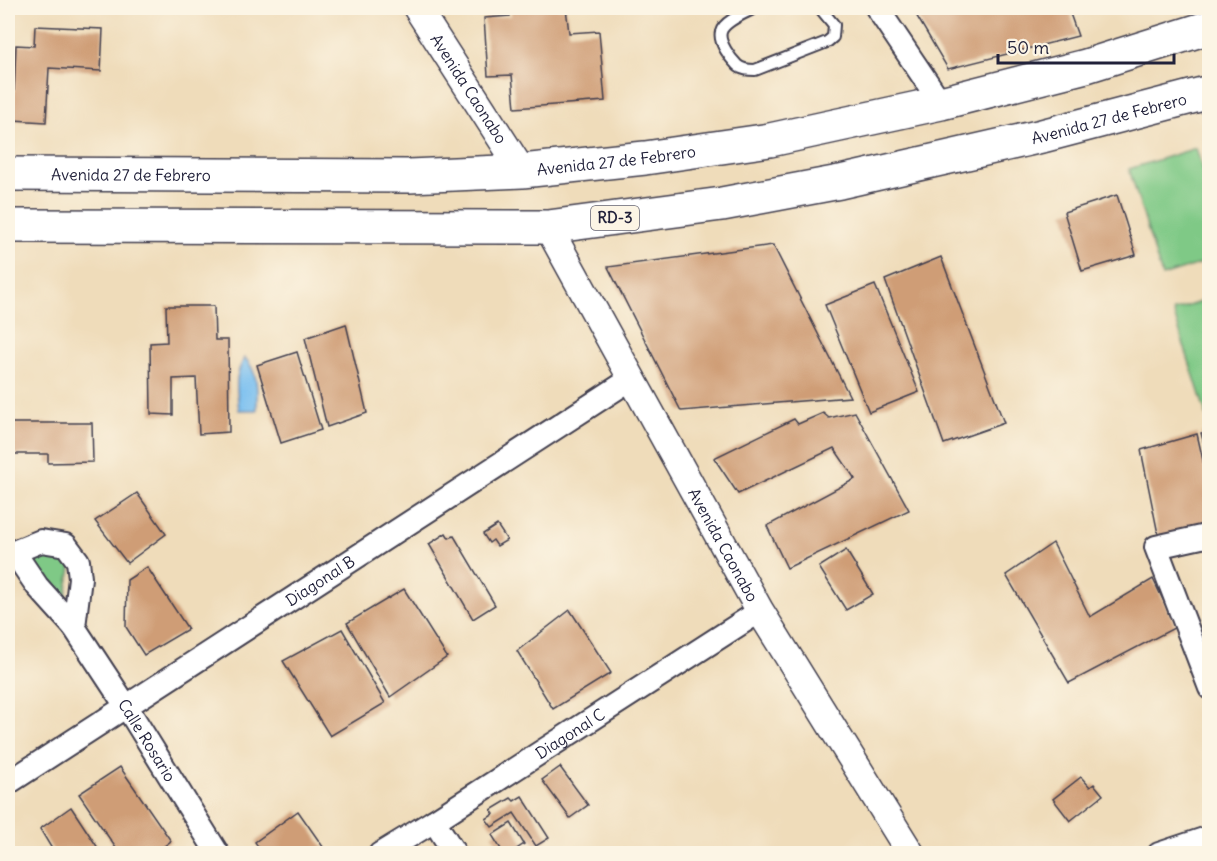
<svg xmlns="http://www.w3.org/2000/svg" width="1217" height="861" viewBox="0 0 1217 861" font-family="Delius,sans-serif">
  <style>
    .green { fill: #7fc986; stroke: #507660; stroke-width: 1.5 }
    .water { fill: #79bff0; stroke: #4e7096; stroke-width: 1.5 }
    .building { fill: #cf9d76 }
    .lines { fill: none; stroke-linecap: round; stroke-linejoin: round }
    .service-casing { stroke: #413e4e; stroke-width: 14 }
    .minor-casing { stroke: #413e4e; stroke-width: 26 }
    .tertiary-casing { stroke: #413e4e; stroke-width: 30 }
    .trunk-casing { stroke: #413e4e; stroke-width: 36 }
    .service { stroke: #fff; stroke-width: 10 }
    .minor { stroke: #fff; stroke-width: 22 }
    .tertiary { stroke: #fff; stroke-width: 27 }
    .trunk { stroke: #fff; stroke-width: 33 }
    .labels { text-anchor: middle; stroke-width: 4.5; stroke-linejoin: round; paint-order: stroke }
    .shield { fill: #fcf5e5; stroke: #63616e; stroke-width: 1.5 }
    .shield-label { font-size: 15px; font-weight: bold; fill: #22223b }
    .street-label { font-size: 16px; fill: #22223b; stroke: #fcf5e5 }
  </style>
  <rect width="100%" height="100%" fill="#fcf5e5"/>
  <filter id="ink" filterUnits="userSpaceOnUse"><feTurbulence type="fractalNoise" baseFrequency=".0167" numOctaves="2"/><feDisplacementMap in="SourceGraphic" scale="12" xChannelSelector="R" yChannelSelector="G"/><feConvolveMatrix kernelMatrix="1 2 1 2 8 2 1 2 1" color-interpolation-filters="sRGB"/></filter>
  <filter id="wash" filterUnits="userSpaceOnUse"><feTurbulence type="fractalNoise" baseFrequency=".008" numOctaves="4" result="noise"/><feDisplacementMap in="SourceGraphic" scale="24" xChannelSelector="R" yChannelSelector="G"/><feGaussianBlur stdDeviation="1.35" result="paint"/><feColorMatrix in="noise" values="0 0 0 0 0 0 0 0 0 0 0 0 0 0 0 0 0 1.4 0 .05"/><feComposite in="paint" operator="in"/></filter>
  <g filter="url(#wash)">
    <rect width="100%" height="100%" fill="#efdcba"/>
    <g class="green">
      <path d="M1196 148 1209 191V261L1162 276 1129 169Z"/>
      <path d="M1209 299 1210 416 1207 417 1173 311Z"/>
      <path d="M41 548 58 550 72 563 64 605 25 559Z"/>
    </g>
    <path class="water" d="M245 358C259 373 257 390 257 410H239C237 389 233 376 245 358Z"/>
    <g id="blocks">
      <g class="building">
        <path d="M509 8H566L569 33 599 31 605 101 515 108 512 75 488 76 484 18 510 16Z"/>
        <path d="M912 8H1068L1078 36 948 69Z"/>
        <path d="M35 26 103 29 101 71 49 68 46 122 13 120 16 45 34 46Z"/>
        <path d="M1117 195 1136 255 1082 271 1064 212Z"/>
        <path d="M773 245 850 397 681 411 608 267Z"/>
        <path d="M941 257 1004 423 944 444 885 280Z"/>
        <path d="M875 285 919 392 869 412 825 305Z"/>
        <path d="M166 306H214L215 340H228L229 432 199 434 196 378 173 379V415L151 414 150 343 167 342Z"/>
        <path d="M346 324 367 413 327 427 305 338Z"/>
        <path d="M297 352 321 430 281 443 257 365Z"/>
        <path d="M855 412 909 510 787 568 767 526 855 479 834 448 738 494 714 458 794 419 798 424 823 413 829 418Z"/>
        <path d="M8 423H92L93 462 48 463V454H8Z"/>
        <path d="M1210 431V461H1209L1201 433Z"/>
        <path d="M1197 434 1210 491V525L1159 539 1141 450Z"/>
        <path d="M137 493 166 534 127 563 95 521Z"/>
        <path d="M497 525 507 540 497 546 493 540 489 543 483 534Z"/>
        <path d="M446 533 449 538 454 536 495 605 473 619 429 544Z"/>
        <path d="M1053 543 1090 617 1153 579 1176 627 1069 683 1006 575Z"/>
        <path d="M846 550 873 594 846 610 819 567Z"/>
        <path d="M147 567 188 629 144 655 126 627 127 580Z"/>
        <path d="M404 589 447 657 390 697 347 623Z"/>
        <path d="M570 610 611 673 553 709 517 651Z"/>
        <path d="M342 629 385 703 330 736 283 661Z"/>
        <path d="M120 767 171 841 153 854H120L79 794Z"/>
        <path d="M560 767 588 805 570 818 542 780Z"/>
        <path d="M1081 777 1090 787 1094 784 1103 795 1070 821 1053 799Z"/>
        <path d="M522 796 549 838 536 846 514 813 492 827 486 819 494 814 491 810 511 798 514 801Z"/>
        <path d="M71 807 102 854H55L40 829Z"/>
        <path d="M298 811 328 854H263L255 842Z"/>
        <path d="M511 823 524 844 509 854H504L492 835Z"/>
      </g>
    </g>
  </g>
  <g filter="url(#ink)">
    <use href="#blocks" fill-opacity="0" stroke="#413e4e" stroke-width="1.5"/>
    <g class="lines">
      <g class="service-casing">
        <path id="service" d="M755 8C745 13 724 21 721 32 718 42 731 59 737 65 742 70 749 70 755 70L827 42 833 37 834 25 820 8"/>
      </g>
      <g class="minor-casing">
        <g id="minor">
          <path d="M877 8 941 103"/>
          <path d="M1210 535 1156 547 1210 688"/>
          <path d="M8 552H14L41 541 66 545 78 561 80 578 74 627"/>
          <path id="s1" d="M14 552 37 586 74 627 126 706 218 854"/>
          <path id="s2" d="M8 783 631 379"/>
          <path d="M434 821 455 854"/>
          <path id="s3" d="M380 854 434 821 760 611"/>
          <path d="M1159 854 1210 837"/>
        </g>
      </g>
      <g class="tertiary-casing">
        <g id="tertiary">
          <path id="s4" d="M417 8 522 171"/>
          <path id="s5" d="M548 227 760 611 911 854"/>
        </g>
      </g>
      <g class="trunk-casing">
        <g id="trunk">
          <path id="s6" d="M8 174 409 176 522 171 645 158 770 140 941 103 1086 66 1210 27"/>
          <path id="s7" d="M8 226 548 227 722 204 840 182 1042 136 1210 92"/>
        </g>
      </g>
      <use href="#service" class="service"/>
      <use href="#minor" class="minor"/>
      <use href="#tertiary" class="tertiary"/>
      <use href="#trunk" class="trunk"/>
    </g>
  </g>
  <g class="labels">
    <rect class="shield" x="591" y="206" width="48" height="24" rx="4.5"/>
    <g class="shield-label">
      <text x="615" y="223">RD-3</text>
    </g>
    <g class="street-label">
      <text dy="6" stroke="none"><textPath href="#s4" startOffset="96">Avenida Caonabo</textPath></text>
      <text dy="6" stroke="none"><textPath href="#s7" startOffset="1112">Avenida 27 de Febrero</textPath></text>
      <text dy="6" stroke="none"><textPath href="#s6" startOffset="609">Avenida 27 de Febrero</textPath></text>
      <text dy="6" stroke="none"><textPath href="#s6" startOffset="123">Avenida 27 de Febrero</textPath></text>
      <text dy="6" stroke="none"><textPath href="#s5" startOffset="363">Avenida Caonabo</textPath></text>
      <text dy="6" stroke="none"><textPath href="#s2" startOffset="372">Diagonal B</textPath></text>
      <text dy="6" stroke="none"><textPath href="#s3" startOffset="225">Diagonal C</textPath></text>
      <text dy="6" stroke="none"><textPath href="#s1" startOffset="231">Calle Rosario</textPath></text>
    </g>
  </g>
  <rect width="1217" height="861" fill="none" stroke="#fcf5e5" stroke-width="30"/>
  <path d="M998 54v9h176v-9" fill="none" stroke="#22223b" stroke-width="3"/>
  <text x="1007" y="54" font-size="18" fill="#22223b" stroke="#fcf5e5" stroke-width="4.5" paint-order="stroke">50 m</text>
</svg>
